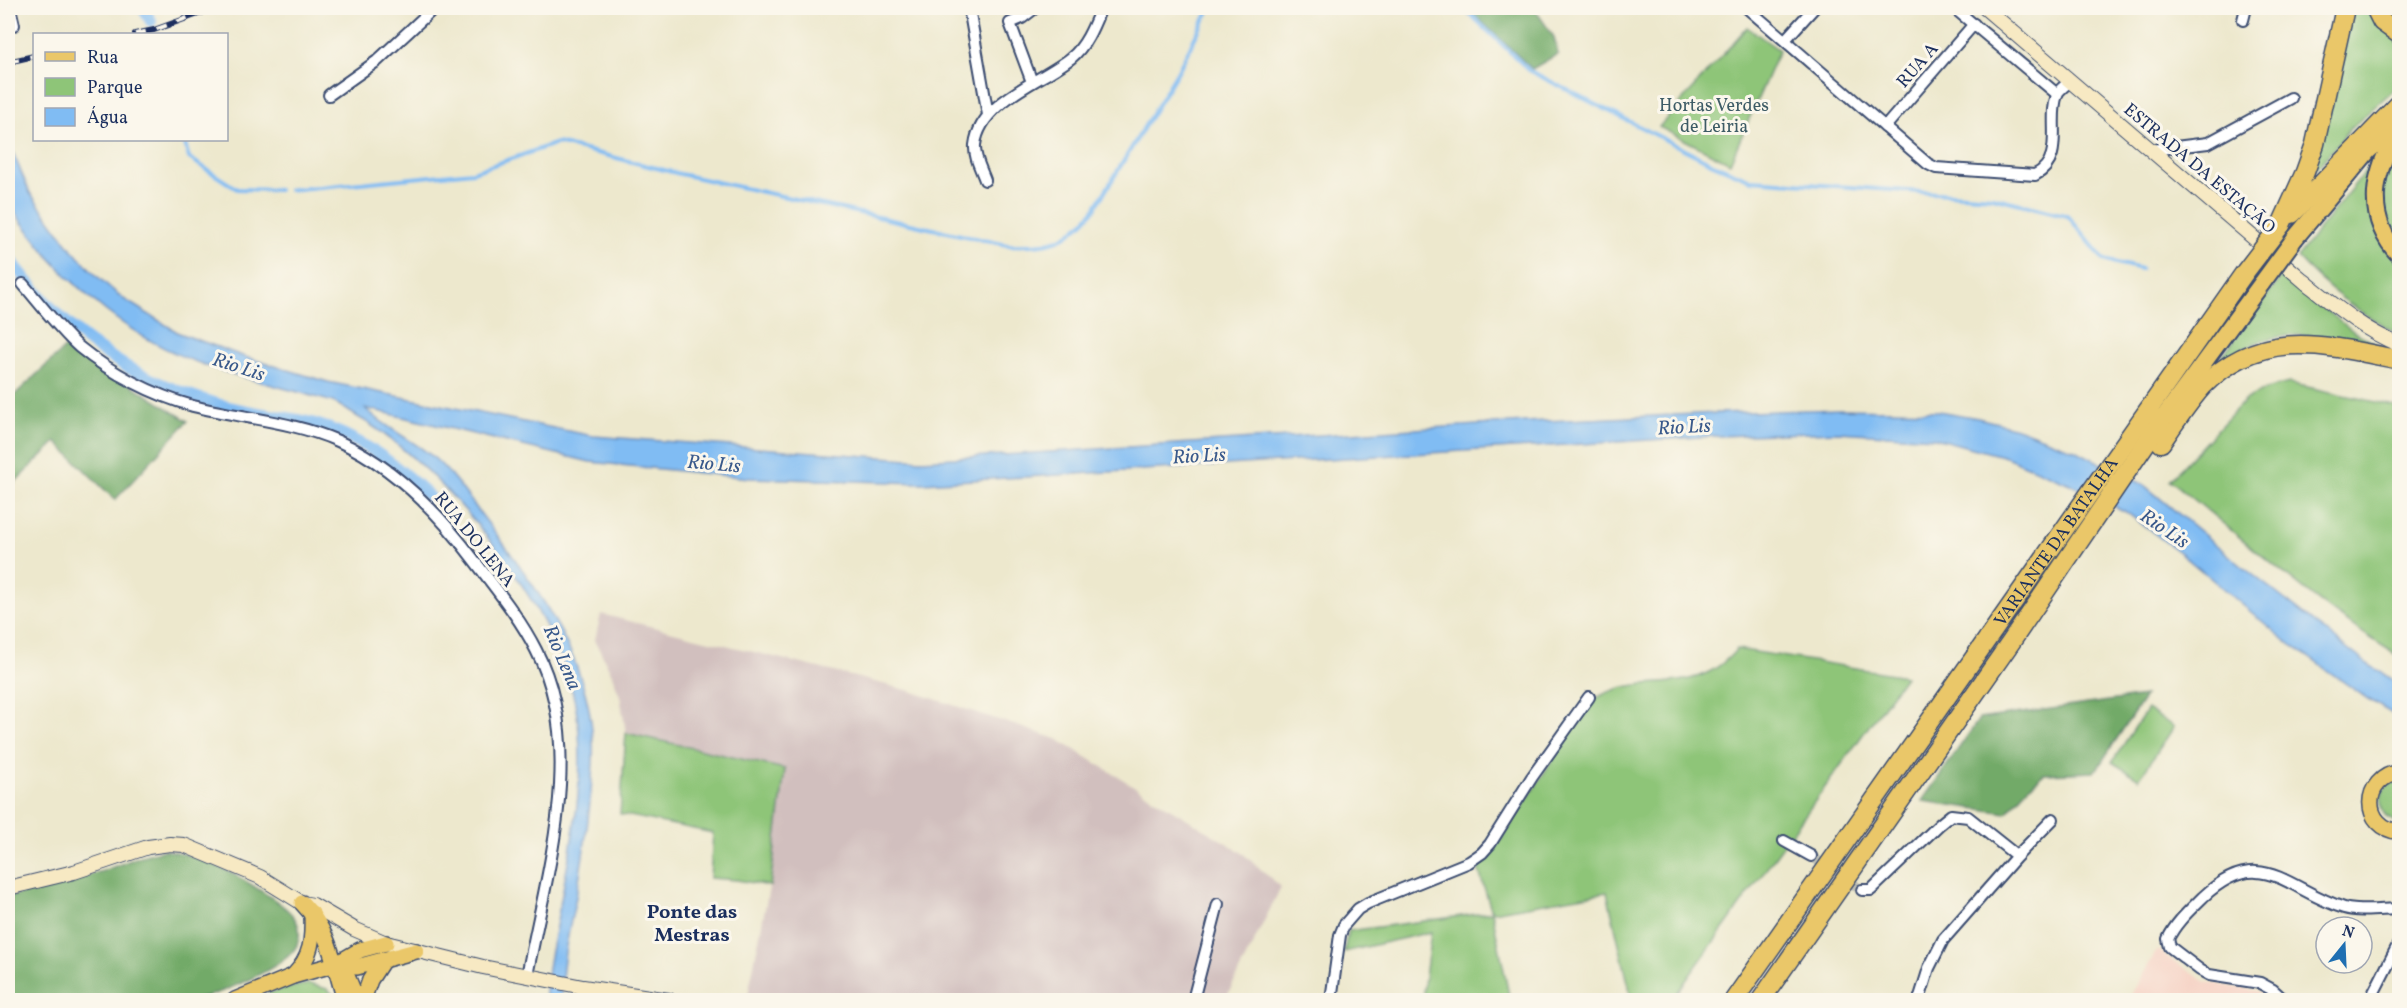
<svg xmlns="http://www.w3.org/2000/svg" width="2407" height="1008" viewBox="0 0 2407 1008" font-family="Vollkorn,serif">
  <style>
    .built { fill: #f6d2c4 }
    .industrial { fill: #d1bfbe }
    .green { fill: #8ec578; stroke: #547a6b; stroke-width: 1.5 }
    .forest { fill: #72aa68; stroke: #466c63; stroke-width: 1.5 }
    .water { fill: #80bcf3; stroke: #4e76a8; stroke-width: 1.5 }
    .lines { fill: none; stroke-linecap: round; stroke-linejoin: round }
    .stream { stroke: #80bcf3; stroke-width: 4 }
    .canal { stroke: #80bcf3; stroke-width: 12 }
    .minor-tunnel { stroke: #c3c3b7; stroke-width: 10; stroke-dasharray: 10 5; stroke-linecap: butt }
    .minor-casing { stroke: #3a4b6f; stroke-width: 14 }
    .secondary-casing { stroke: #3a4b6f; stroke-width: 16 }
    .primary-casing { stroke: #3a4b6f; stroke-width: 18 }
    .trunk-casing { stroke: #3a4b6f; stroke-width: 20 }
    .motorway-casing { stroke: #3a4b6f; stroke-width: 21 }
    .minor { stroke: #fff; stroke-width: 10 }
    .secondary { stroke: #f7e9c3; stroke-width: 14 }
    .primary { stroke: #eac769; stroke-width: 15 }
    .trunk { stroke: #eac769; stroke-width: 16 }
    .motorway { stroke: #eac769; stroke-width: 18 }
    .rail-casing { stroke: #1b2f5e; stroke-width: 6 }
    .rail { stroke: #fbf7ec; stroke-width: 4; stroke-dasharray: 11; stroke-linecap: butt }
    .trunk-bridge-casing { stroke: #3a4b6f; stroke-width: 20; stroke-linecap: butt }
    .motorway-bridge-casing { stroke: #3a4b6f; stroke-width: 21; stroke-linecap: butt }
    .trunk-bridge { stroke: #eac769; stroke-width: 16 }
    .motorway-bridge { stroke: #eac769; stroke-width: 18 }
    .labels { text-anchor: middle; stroke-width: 6; stroke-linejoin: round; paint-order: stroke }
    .street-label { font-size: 18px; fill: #1b2f5e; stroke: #fbf7ec }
    .park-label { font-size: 18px; fill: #3e5c66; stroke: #fbf7ec }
    .water-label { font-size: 20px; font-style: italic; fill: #39598b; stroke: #fbf7ec }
    .neighbourhood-label { font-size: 20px; font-weight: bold; fill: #1b2f5e; stroke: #fbf7ec }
  </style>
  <rect width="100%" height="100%" fill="#fbf7ec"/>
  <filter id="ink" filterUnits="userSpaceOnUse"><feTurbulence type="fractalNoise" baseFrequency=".0167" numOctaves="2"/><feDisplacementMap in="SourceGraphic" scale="12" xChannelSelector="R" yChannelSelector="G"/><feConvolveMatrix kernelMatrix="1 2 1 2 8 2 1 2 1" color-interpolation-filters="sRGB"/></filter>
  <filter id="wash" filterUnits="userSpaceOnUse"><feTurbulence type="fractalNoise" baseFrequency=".008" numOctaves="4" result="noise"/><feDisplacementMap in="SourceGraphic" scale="24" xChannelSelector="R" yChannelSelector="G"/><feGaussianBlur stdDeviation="1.35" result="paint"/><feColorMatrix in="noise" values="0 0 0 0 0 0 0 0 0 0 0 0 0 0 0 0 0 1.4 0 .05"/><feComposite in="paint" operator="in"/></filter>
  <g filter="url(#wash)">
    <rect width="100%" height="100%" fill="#ede8cd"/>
    <path class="built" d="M2157 950 2206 982 2257 991 2270 998 2269 1000H2128Z"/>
    <path class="industrial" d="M601 614 907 690 1057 739 1241 852 1281 887 1225 1000H747L771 878 785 769 626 733 620 696 612 675 595 640Z"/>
    <g class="green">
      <path d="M2351 8H2369L2399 41V85L2350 129 2312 174Z"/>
      <path d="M1747 27 1779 50 1730 163 1659 127Z"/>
      <path d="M2399 144V242C2386 224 2378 192 2385 169 2388 160 2395 152 2399 144Z"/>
      <path d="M2374 160 2370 181 2399 264V334C2361 314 2326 289 2297 257Z"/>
      <path d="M2282 276 2353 331 2382 348C2343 339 2297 328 2258 342 2244 348 2230 356 2216 364Z"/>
      <path d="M2289 383 2399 407V656C2320 609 2243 538 2170 480L2246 399 2266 389Z"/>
      <path d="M1737 649 1905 676 1672 1000H1632L1607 892 1492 912 1510 1000H1422L1431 932 1344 952 1348 931 1492 912 1477 865 1495 849 1589 703C1629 673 1668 692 1709 672 1720 667 1729 658 1737 649Z"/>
      <path d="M2147 709 2174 727 2139 779 2112 762Z"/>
      <path d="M626 733 785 769 770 886 737 880 710 878 713 833 620 814Z"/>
      <path d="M2399 780V823L2386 817C2376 802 2381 784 2399 780Z"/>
      <path d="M309 984 327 989 339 1000H250L285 988Z"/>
    </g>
    <g class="forest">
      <path d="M1467 8H1534L1554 37 1558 54 1532 69Z"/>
      <path d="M68 345 188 421 115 500 56 442 8 489V401Z"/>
      <path d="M2145 696 2095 772 2044 774 2029 787 2006 813 1922 801 1979 719Z"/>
      <path d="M164 850C205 854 242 878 275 900 291 911 305 924 297 945 288 967 218 994 195 1000 178 1004 157 1000 140 1000 96 1000 52 1000 8 1000V897L103 871 141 856Z"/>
    </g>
    <path class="water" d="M8 141 30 193 73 251 97 276 122 298 179 333 245 357 328 382 593 436 922 460 1525 422 1718 413 1842 409 1938 411 1978 418 2017 428 2075 450 2145 486 2243 567 2366 663 2399 684V718L2368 699 2287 642 2184 556 2126 512 2068 483 2006 457 1935 438 1838 432 1717 436 922 483 750 478 590 462 365 408C384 427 411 439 432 456 452 473 468 497 484 518 538 588 598 669 593 762 591 807 584 853 576 897 569 931 560 966 562 1000H546C545 974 552 947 557 921 570 850 589 775 575 703 555 605 448 474 365 421 355 416 345 408 335 403 325 399 313 397 302 393 269 384 235 376 202 364 133 340 73 291 30 233 22 223 13 211 8 199 4 185 8 156 8 141Z"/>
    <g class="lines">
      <g class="stream">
        <path d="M1464 8 1530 71 1713 164 1751 180 1993 197 2068 216 2104 260 2141 269"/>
        <path d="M184 140 189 158 237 189 279 190"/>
        <path d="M289 190 473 172 557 143 680 174 1007 245C1050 246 1066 244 1094 210L1178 71 1210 8"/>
      </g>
      <g class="canal">
        <path d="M143 8 151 21"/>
        <path d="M8 256C62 331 124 377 214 403 246 413 280 415 312 423 360 436 395 464 430 497"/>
      </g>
    </g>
  </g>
  <g filter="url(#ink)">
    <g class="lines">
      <path class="minor-tunnel" d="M1811 856 1862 890"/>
      <g class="minor-casing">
        <g id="minor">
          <path d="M10 8 14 25"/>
          <path d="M969 8 988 115"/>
          <path d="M1747 8 1928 164 1936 168 2035 175C2066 159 2047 121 2057 95 2058 90 2066 85 2070 81"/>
          <path d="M1954 8 2057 94"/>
          <path d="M2243 20 2246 8"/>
          <path d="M1785 40 1814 8"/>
          <path d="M1032 82 1010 23 1022 18 1035 8"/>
          <path d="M329 95 377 61 434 8"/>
          <path d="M1885 127 1974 24"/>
          <path d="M2151 150 2208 143 2291 98"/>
          <path d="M985 180C981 169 974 157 975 145 980 101 1041 82 1071 58 1086 46 1094 25 1101 8"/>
          <path d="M23 284C40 304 60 330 79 347 111 373 153 395 193 406 240 418 293 421 338 441 394 466 438 512 474 560 496 589 520 618 536 650 587 748 546 874 527 976"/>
          <path d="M1784 841 1811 856"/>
          <path d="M1862 890H1871L1940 824 1951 815 1968 817 2017 856"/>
          <path d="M1193 1000 1218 904"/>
          <path d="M1331 1000 1340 935 1344 925 1358 909 1368 903 1469 862 1482 853 1490 844 1532 777 1589 697"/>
          <path d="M1919 1000 1929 968 1943 940 2017 856 2053 819"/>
          <path d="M2284 1000 2273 990 2260 983 2209 975 2200 970 2170 947 2168 939C2176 922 2190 910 2203 897 2261 843 2287 890 2344 908 2361 913 2382 909 2400 909"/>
          <path d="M2370 1000 2400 941"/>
        </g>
      </g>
      <g class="secondary-casing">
        <g id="secondary">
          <path d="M1985 8 2304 281C2334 305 2363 330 2400 345"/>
          <path d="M8 888 74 872 148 847 170 844 184 845 260 877 302 903 313 905 354 929 386 943 483 967 583 987 669 1000"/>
        </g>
      </g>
      <g class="primary-casing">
        <g id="primary">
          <path d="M2400 772C2361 778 2361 828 2400 832"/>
          <path d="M302 903C331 933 333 962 345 1000"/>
          <path d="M336 964 357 967 416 951"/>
          <path d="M340 968 347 976 357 1000"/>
          <path d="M293 976C312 957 313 939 312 913"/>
          <path d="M235 1000 293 976 336 964 360 950 386 943"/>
          <path d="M363 1000 370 980 383 960"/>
        </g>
      </g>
      <g class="trunk-casing">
        <g id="trunk">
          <path d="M2400 127C2374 170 2362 215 2400 256"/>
          <path d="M2295 238 2368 151 2400 122"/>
          <path d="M2163 418 2262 283"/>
        </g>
      </g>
      <g class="motorway-casing">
        <g id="motorway">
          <path d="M2375 8 2382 22 2400 35"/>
          <path d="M2292 214 2400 103"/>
          <path d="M2281 225 2305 172 2315 144 2345 8"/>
          <path d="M2161 443C2174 424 2187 404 2202 387 2262 326 2325 345 2400 360"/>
          <path id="s1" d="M1734 1000 2245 272"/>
          <path d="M1761 1000 2011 642 2163 418"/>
        </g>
      </g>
      <use href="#minor" class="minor"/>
      <use href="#secondary" class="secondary"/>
      <use href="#primary" class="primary"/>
      <use href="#trunk" class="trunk"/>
      <use href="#motorway" class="motorway"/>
      <g class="rail-casing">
        <g id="rail">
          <path d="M135 34 154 30 215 8"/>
          <path d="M8 62 34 56"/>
        </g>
      </g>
      <use href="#rail" class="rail"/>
      <g class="trunk-bridge-casing">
        <path id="trunk-bridge" d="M2262 283 2295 238"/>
      </g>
      <g class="motorway-bridge-casing">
        <path id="motorway-bridge" d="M2245 272 2281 225"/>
      </g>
      <use href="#trunk-bridge" class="trunk-bridge"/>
      <use href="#motorway-bridge" class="motorway-bridge"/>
    </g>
  </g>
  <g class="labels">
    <g class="street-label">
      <text transform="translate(1917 65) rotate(-49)" y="6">RUA A</text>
      <text transform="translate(2200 168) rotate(40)" y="6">ESTRADA DA ESTAÇÃO</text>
      <text transform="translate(475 539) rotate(51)" y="6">RUA DO LENA</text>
      <text dy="6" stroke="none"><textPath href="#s1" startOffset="560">VARIANTE DA BATALHA</textPath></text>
    </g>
    <g class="park-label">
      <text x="1714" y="111">Hortas Verdes<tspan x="1714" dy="21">de Leiria</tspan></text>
    </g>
    <g class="water-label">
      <text transform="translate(239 366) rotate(18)" y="7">Rio Lis</text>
      <text transform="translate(1684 426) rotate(-3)" y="7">Rio Lis</text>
      <text transform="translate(1199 455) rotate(-3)" y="7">Rio Lis</text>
      <text transform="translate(714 463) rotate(5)" y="7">Rio Lis</text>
      <text transform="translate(2165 528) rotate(34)" y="7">Rio Lis</text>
      <text transform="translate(563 657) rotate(67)" y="7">Rio Lena</text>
    </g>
    <g class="neighbourhood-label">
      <text x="692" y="918">Ponte das<tspan x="692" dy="23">Mestras</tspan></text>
    </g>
  </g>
  <rect width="2407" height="1008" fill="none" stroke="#fbf7ec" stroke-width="30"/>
  <rect x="33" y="33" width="195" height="108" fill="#fbf7ec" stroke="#a1a7b3" stroke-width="1.5"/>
  <rect x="45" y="52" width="30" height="9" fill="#eac769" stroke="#a1a7b3" stroke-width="1.5"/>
  <text x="87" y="63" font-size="18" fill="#1b2f5e">Rua</text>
  <rect x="45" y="78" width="30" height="18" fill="#8ec578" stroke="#a1a7b3" stroke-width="1.5"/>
  <text x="87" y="93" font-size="18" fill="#1b2f5e">Parque</text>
  <rect x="45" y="108" width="30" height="18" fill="#80bcf3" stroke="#a1a7b3" stroke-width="1.5"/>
  <text x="87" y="123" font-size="18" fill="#1b2f5e">Água</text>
  <g transform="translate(2344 945) rotate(18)"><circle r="28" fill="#fbf7ec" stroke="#a1a7b3" stroke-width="1.5"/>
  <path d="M0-4.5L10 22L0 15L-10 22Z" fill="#1f6fb2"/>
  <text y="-9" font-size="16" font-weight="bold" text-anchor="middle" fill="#1b2f5e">N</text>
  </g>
</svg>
